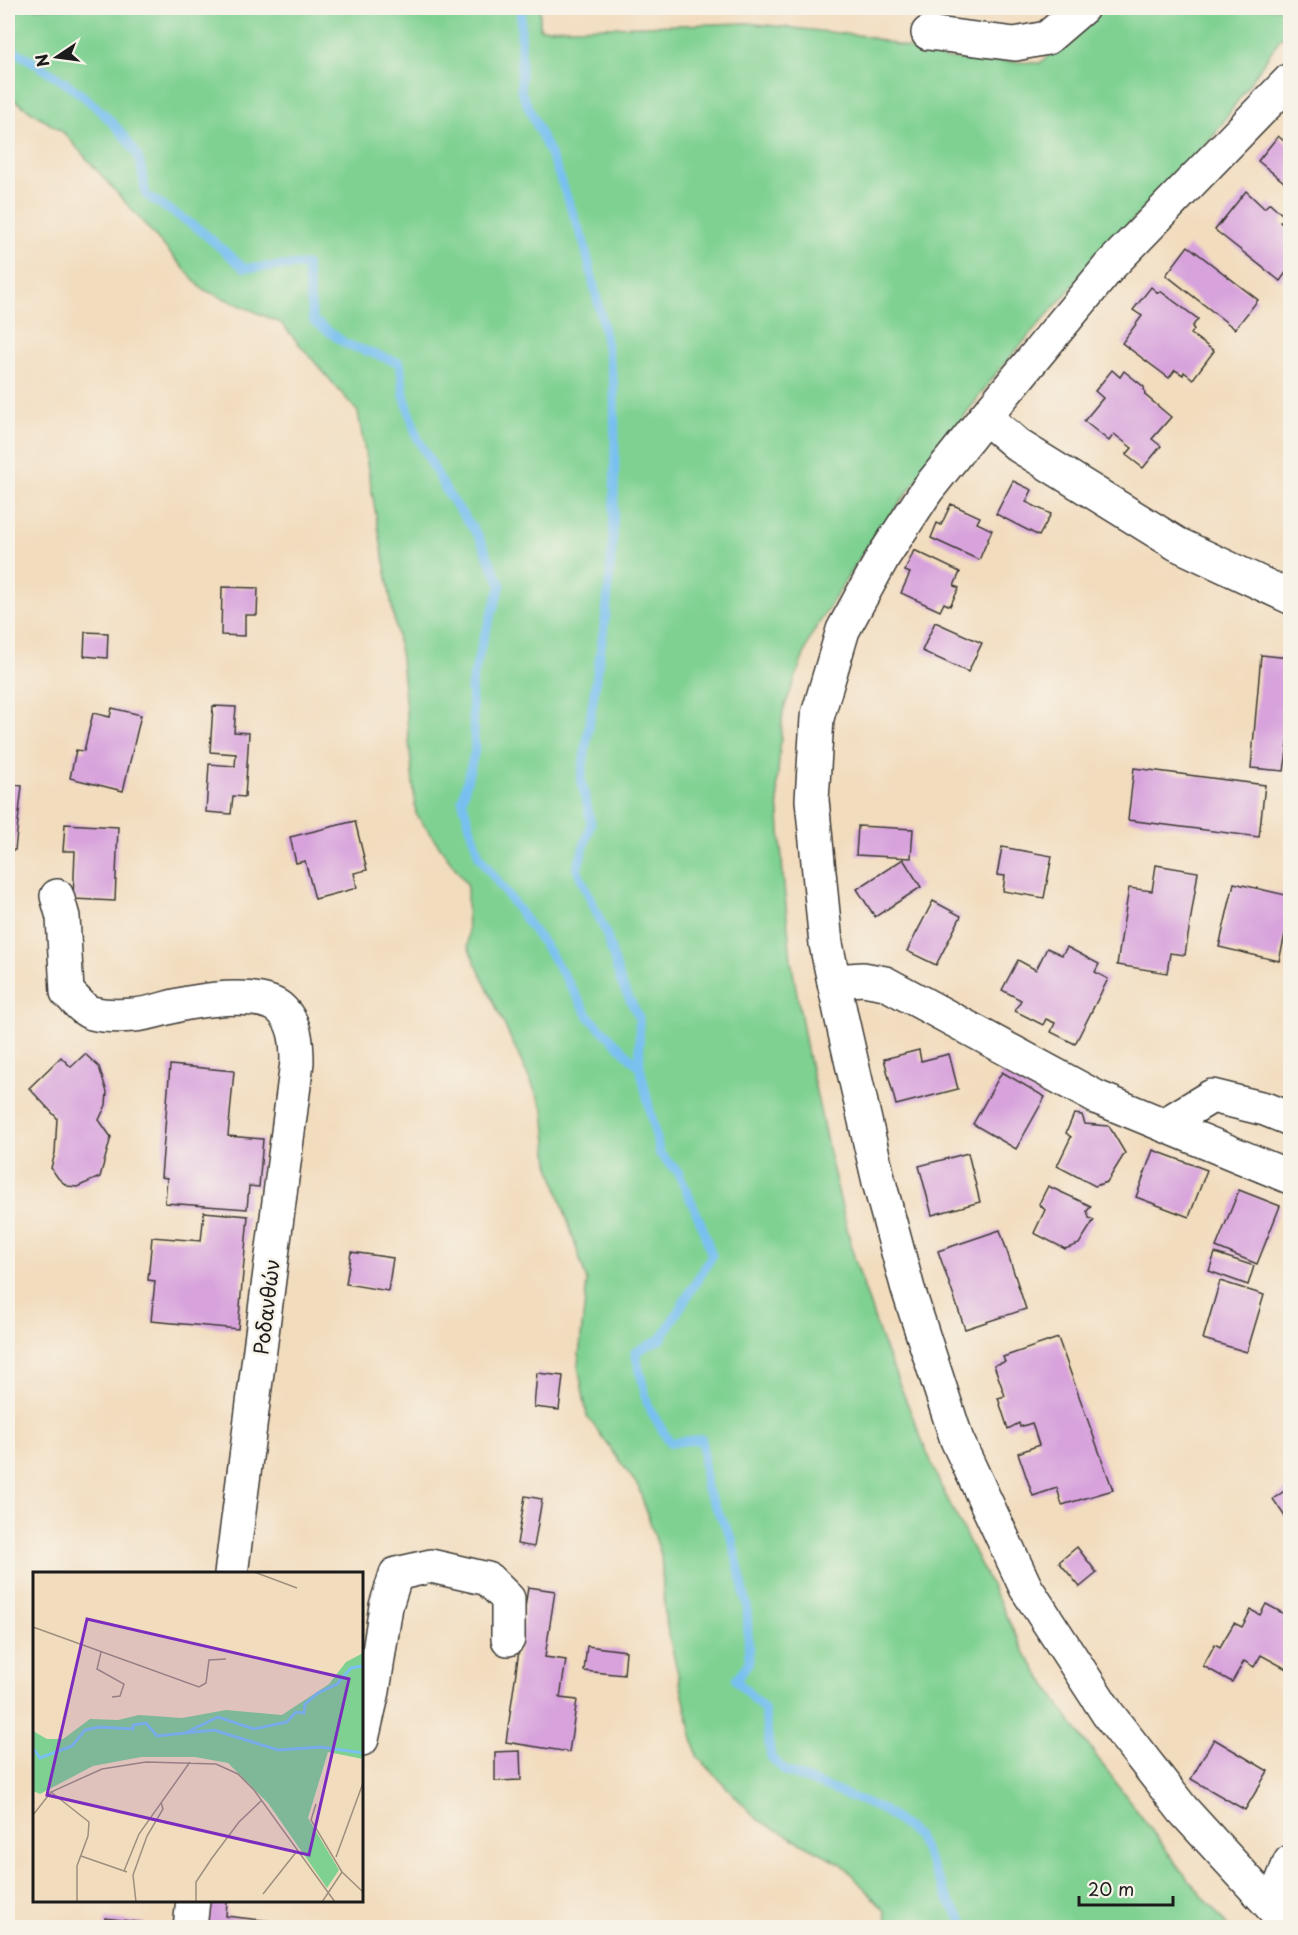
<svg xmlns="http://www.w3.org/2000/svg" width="1298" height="1935" viewBox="0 0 1298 1935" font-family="'Playpen Sans',sans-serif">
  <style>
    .green { fill: #7fd192; stroke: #4e7657; stroke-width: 1.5 }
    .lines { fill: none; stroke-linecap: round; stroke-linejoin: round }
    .stream { stroke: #78c0f0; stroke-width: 9 }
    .building { fill: #d8a3dc }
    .minor-casing { stroke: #3c3934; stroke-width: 36 }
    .minor { stroke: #fff; stroke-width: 33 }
    .labels { text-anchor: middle; stroke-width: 5; stroke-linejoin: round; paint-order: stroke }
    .street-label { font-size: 20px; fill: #1c1c1c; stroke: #f7f3e8 }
    .inset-river { fill: none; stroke: #78c0f0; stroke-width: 3 }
    .inset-road { fill: none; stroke: #9c8f7d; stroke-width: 1.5 }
    .view { fill: #7b2cbf; fill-opacity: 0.15; stroke: #7b2cbf; stroke-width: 3 }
    .inset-edge { fill: none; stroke: #1c1c1c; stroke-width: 3 }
  </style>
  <rect width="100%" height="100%" fill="#f7f3e8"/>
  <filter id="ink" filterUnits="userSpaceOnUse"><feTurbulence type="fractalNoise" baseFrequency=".0167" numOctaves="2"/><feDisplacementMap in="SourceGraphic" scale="12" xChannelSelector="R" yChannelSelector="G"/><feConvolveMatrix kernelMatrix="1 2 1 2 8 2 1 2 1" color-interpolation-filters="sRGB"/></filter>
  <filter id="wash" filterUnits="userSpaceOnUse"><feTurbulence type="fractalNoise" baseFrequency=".008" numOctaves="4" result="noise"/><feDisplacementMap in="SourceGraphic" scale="24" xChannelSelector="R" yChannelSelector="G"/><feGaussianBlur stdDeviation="1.35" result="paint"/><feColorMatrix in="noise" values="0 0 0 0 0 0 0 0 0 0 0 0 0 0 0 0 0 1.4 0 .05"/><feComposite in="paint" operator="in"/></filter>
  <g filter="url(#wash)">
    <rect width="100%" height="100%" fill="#f2dcbe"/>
    <path class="green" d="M8 8H540V29L748 23 865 36 948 59 1040 63 1105 8H1290V29L1279 40 1213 137 1108 246 998 371 864 551 811 636 783 711 777 784 783 875 791 960 807 1050 832 1166 854 1257 880 1336 940 1484 1026 1655 1076 1729 1188 1879 1229 1927H888L885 1911 842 1864 758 1820 697 1756 665 1618 661 1555 638 1486 587 1416 578 1365 587 1281 549 1163 544 1110 468 947 467 884 416 814 401 658 358 412 281 323 202 289 64 133 8 96Z"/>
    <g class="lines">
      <g class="stream">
        <path d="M521 8V91L555 165 584 243 602 320 614 385 615 456 613 538 606 614 581 779 591 823 577 869 606 933 621 983 639 1017 640 1067"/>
        <path d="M8 47C54 74 104 104 134 150 142 161 143 182 146 195L199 229 244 268 306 265 313 320 346 344 400 363 404 395 417 437 448 494 479 537 501 585 482 643 471 687 475 750 462 800 479 856 550 953 590 1018 640 1067 660 1154 678 1172 701 1223 712 1256 661 1339 635 1352 648 1406 670 1443 702 1439 706 1488 732 1539 747 1606 749 1662 736 1680 764 1709 771 1757 785 1771 882 1809 917 1836 950 1903 968 1928"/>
      </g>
    </g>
    <g id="blocks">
      <g class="building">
        <path d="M936 8H956L937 13Z"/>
        <path d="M1278 136 1290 146V187L1258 161Z"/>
        <path d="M1246 191 1264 208 1270 203 1285 217 1280 222 1290 232V267L1280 281 1215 230Z"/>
        <path d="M1188 246 1258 300 1235 329 1166 275Z"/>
        <path d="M1151 287 1158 293 1160 291 1198 319 1192 327 1194 329 1191 334 1214 351 1193 379 1184 372 1183 375 1175 370 1169 378 1122 343 1142 316 1133 310Z"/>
        <path d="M1112 370 1120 377 1124 371 1144 387 1145 395 1171 417 1152 439 1161 446 1143 468 1126 455 1132 448 1114 434 1109 441 1084 421 1103 398 1095 391Z"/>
        <path d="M1013 481 1032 490 1026 502 1051 514 1039 536 996 514Z"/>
        <path d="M951 504 980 517 977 523 992 530 979 560 931 538 937 523 941 525Z"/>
        <path d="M914 550 960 572 954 586 959 588 950 606 944 603 940 611 901 593 910 573 905 571Z"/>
        <path d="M222 587 258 588 257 615H245V636L221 635Z"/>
        <path d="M935 622 982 643 968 672 922 651Z"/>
        <path d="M85 632 108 633 107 658 84 656Z"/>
        <path d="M1261 655 1290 658V731L1284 771 1251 768Z"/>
        <path d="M213 706 236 707 234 732 249 733 245 797 233 796 231 814 206 812 209 764 235 766 236 754 210 752Z"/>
        <path d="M112 708 141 715 123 791 70 778 76 750 84 751 93 713 110 717Z"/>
        <path d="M1134 768 1265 785 1259 837 1128 820Z"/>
        <path d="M8 784 22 786 15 850H8Z"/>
        <path d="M355 821 367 870 354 873 357 888 315 899 305 861 296 863 290 837Z"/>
        <path d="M65 824 118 827 115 901 73 899 75 851H63Z"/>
        <path d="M858 826 913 829 911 858 856 855Z"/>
        <path d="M1002 847 1052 856 1044 898 1003 891 1005 876 997 875Z"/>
        <path d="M903 859 921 887 875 917 857 889Z"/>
        <path d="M1156 865 1198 872 1185 955 1170 953 1167 973 1117 965 1129 888 1152 891Z"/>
        <path d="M1234 883 1290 896V912L1279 961 1219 947Z"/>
        <path d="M933 901 961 916 936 965 907 951Z"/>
        <path d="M1067 947 1099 964 1095 972 1108 979 1075 1044 1051 1032 1055 1023 1046 1019 1043 1025 1015 1011 1021 1000 1002 990 1018 960 1036 970 1047 948 1062 955Z"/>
        <path d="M919 1050 921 1061 949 1054 958 1089 896 1105 884 1059Z"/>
        <path d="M85 1054 99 1067 107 1092 106 1105 99 1120 111 1137 100 1177 77 1187 67 1186 58 1178 51 1168 55 1153 57 1118 29 1088 61 1057 71 1067Z"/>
        <path d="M170 1065 234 1071 228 1136 263 1139 259 1187 249 1186 247 1209 165 1203 167 1178 161 1177Z"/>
        <path d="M1002 1072 1045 1097 1016 1149 973 1124Z"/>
        <path d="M1074 1114 1082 1115 1085 1124 1109 1126 1125 1153 1107 1182 1095 1186 1057 1166 1071 1137 1066 1133Z"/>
        <path d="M1153 1150 1207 1170 1189 1217 1136 1197Z"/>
        <path d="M968 1153 980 1202 932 1215 919 1166Z"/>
        <path d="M1048 1186 1091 1206 1087 1211 1089 1218 1094 1220 1079 1244 1065 1249 1034 1233 1045 1210 1039 1204Z"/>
        <path d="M1239 1190 1280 1206 1257 1264 1216 1247Z"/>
        <path d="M204 1212 248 1216 238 1329 151 1321 155 1281 148 1280 152 1237 201 1241Z"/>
        <path d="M1000 1230 1026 1309 965 1329 938 1251Z"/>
        <path d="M351 1252 393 1258 388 1291 346 1284Z"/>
        <path d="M1215 1253 1254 1266 1248 1285 1209 1271Z"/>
        <path d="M1220 1281 1264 1295 1247 1352 1203 1339Z"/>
        <path d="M1058 1338 1113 1490 1062 1505 1057 1488 1033 1496 1018 1453 1039 1445 1032 1423 1020 1427 1019 1423 1008 1429 998 1398 1005 1396 994 1365 1005 1362 1003 1357Z"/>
        <path d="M537 1373 563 1376 559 1410 534 1407Z"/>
        <path d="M1290 1487V1524L1273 1499Z"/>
        <path d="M525 1496 542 1499 534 1547 517 1544Z"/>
        <path d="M1077 1547 1097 1573 1080 1587 1059 1562Z"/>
        <path d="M528 1587 555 1591 545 1657 566 1660 560 1698 577 1700 569 1752 506 1742Z"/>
        <path d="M1266 1604 1290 1617V1671L1261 1655 1254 1667 1244 1661 1232 1682 1203 1666 1215 1644 1220 1647 1234 1623 1242 1627 1251 1610 1260 1615Z"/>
        <path d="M587 1646 626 1651 624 1675 584 1671Z"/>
        <path d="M1214 1739 1268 1771 1245 1810 1191 1779Z"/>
        <path d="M520 1751 521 1780 495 1781V1752Z"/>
        <path d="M208 1900H227L226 1916 279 1922V1928H205Z"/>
        <path d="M105 1918 145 1923 144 1928H104Z"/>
      </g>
    </g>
  </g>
  <g filter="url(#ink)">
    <use href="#blocks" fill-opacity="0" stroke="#3c3934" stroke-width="1.5"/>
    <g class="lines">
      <g class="minor-casing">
        <g id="minor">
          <path d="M928 33 1015 44 1047 38 1082 8"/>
          <path d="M1290 80 1109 267 985 417 927 490 883 557 843 630 817 718 812 800 826 944 842 1020 879 1182 908 1289 957 1440 1026 1588 1108 1714 1183 1810 1272 1907 1290 1922"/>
          <path d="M985 417 1019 446 1177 544 1290 597"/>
          <path d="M57 896 63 917 67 992C74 998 84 1011 92 1013 104 1016 122 1016 134 1015 152 1014 170 1006 188 1003 211 999 265 992 282 1010 296 1024 297 1044 297 1062L231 1574"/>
          <path d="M834 981 863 979 885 983 1096 1097 1290 1177"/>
          <path d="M1164 1125 1212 1096 1265 1109 1290 1119"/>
          <path d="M362 1739 373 1691 386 1606 396 1574 431 1566 488 1579 508 1599V1639"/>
          <path d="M1272 1907 1290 1862"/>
          <path d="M190 1928 193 1900"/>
        </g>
      </g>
      <use href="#minor" class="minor"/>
    </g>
  </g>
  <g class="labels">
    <g class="street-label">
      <text transform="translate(267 1307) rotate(-83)" y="7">Ροδανθών</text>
    </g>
  </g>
  <g transform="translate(33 1572)">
    <rect width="330" height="330" fill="#f2dcbe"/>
    <path d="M330 81V187L295 180 275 246 306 298 294 316 235 231 195 191 162 185H108L60 194 7 222 0 219V159L14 167H30L57 147 85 148 106 143 149 146 193 138 249 143 296 112 313 90Z" fill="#7fd192"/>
    <path class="inset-river" d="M153 161 181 158 245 178 288 175 330 181M0 176 7 186 39 174 52 158 66 155 100 157V153L113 151 124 164 152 161 185 145 221 157 254 150 263 140 271 141 272 132 285 121 304 112 318 96 330 94"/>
    <path class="inset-road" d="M221 0 264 16M0 55 166 115 173 111 176 88 193 87M68 80 64 97 91 112 87 124 79 125M18 220 56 250 55 264 44 294V330M283 232 278 248 309 300 330 320M0 243 18 220 69 197 113 190 183 192 205 202 221 218 302 330M48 284 94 300M303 285 330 211M91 299 106 262 157 190M230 322 264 279M103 330 100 303 114 264 130 237 128 230M163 330V310L179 286 206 250 229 228M289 330 309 300"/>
    <path class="view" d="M54 47 316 107 276 283 14 223Z"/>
    <rect width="330" height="330" class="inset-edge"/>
  </g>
  <rect width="1298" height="1935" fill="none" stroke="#f7f3e8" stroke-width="30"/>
  <g transform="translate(57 57) rotate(257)" stroke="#f7f3e8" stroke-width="4.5" paint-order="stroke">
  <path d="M0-4.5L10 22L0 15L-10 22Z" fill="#1c1c1c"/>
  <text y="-9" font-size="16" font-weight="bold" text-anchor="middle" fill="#1c1c1c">N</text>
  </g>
  <path d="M1079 1896v9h94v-9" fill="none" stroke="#1c1c1c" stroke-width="3"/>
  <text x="1088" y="1896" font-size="18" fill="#1c1c1c" stroke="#f7f3e8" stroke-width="4.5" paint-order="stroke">20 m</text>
</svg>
